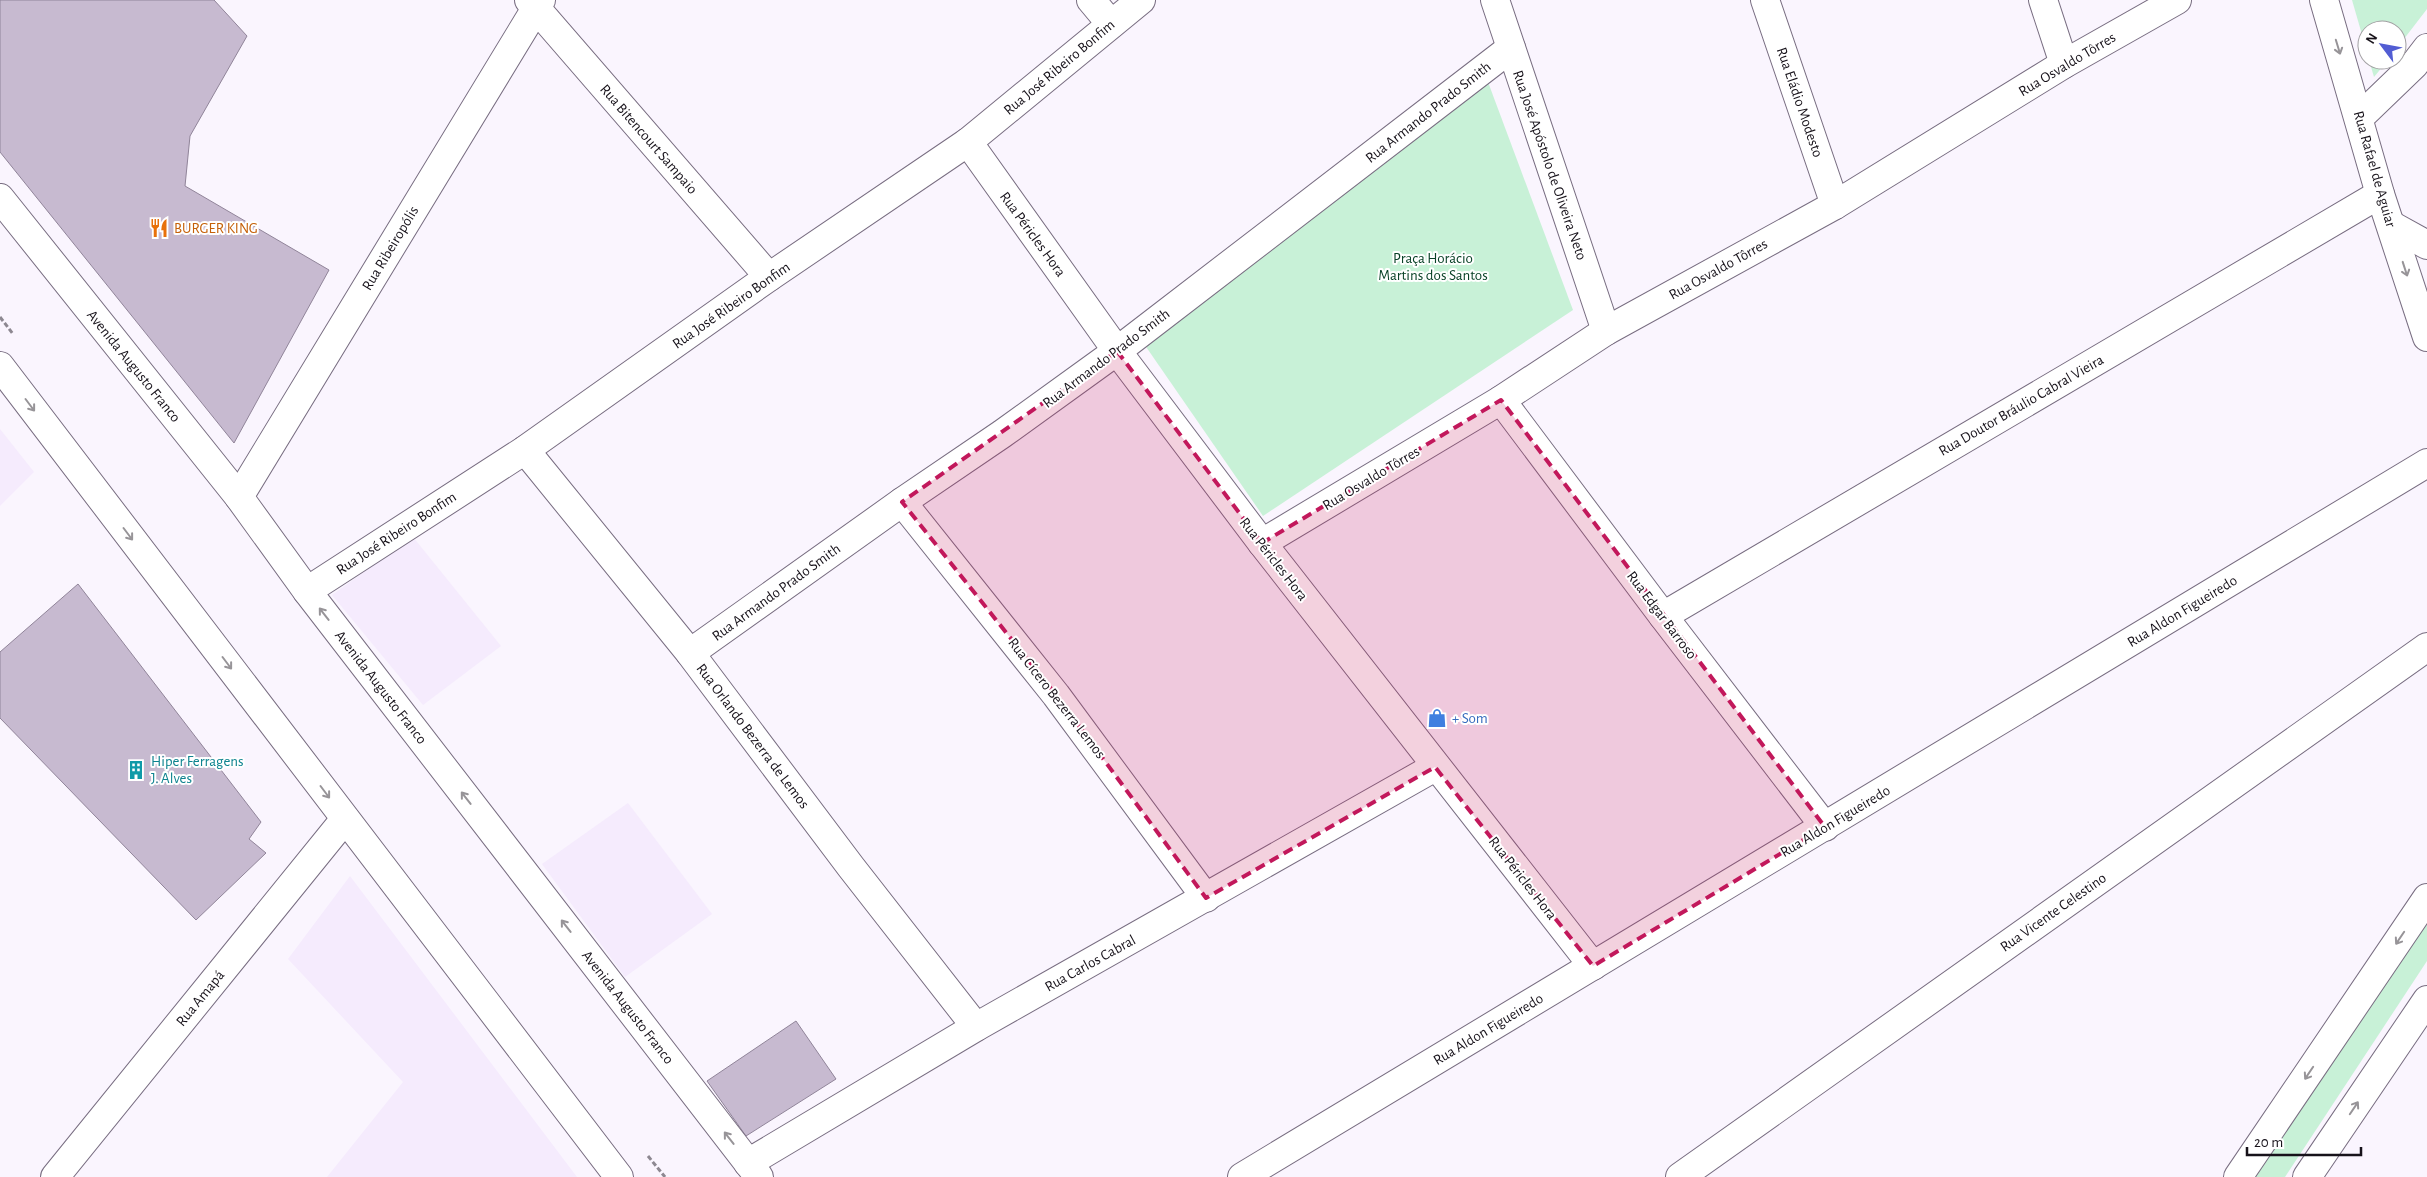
<svg xmlns="http://www.w3.org/2000/svg" width="2427" height="1177" viewBox="0 0 2427 1177" font-family="'Alegreya Sans',sans-serif">
  <style>
    .built { fill: #f5ebfd }
    .green { fill: #c8f1d7 }
    .building { fill: #c7bad0; stroke: #908499 }
    .lines { fill: none; stroke-linecap: round; stroke-linejoin: round }
    .minor-casing { stroke: #786d81; stroke-width: 30 }
    .tertiary-casing { stroke: #786d81; stroke-width: 30 }
    .secondary-casing { stroke: #786d81; stroke-width: 30 }
    .path { stroke: #8d8891; stroke-width: 3; stroke-dasharray: 5 2.5; stroke-linecap: butt }
    .minor { stroke: #fff; stroke-width: 28 }
    .tertiary { stroke: #fff; stroke-width: 28 }
    .secondary { stroke: #fff; stroke-width: 28 }
    .oneway { stroke: #979498 }
    .marked { fill: #c2185b; fill-opacity: 0.2; stroke: #c2185b; stroke-width: 4; stroke-dasharray: 10 6; stroke-linejoin: round }
    .labels { text-anchor: middle; stroke-width: 4; stroke-linejoin: round; paint-order: stroke }
    .street-label { font-size: 15px; fill: #17121a; stroke: #fff }
    .food-label { font-size: 15px; fill: #c56008; stroke: #fff; text-anchor: start }
    .park-label { font-size: 15px; fill: #094227; stroke: #fff }
    .shop-label { font-size: 15px; fill: #366cbe; stroke: #fff; text-anchor: start }
    .culture-label { font-size: 15px; fill: #0d838f; stroke: #fff; text-anchor: start }
  </style>
  <rect width="100%" height="100%" fill="#faf5fe"/>
  <g class="built">
    <path d="M0 429 34 472 0 506Z"/>
    <path d="M413 537 501 646 423 705 332 595Z"/>
    <path d="M628 803 712 914 625 977 542 864Z"/>
    <path d="M350 876 577 1177H327L403 1082 288 959Z"/>
  </g>
  <g class="green">
    <path d="M2352 0H2427V9L2397 48V30H2367V52Z"/>
    <path d="M2369 60H2388L2374 77Z"/>
    <path d="M1488 82 1573 310 1263 516 1142 341Z"/>
    <path d="M2427 921V961L2285 1177H2255Z"/>
  </g>
  <g class="building">
    <path d="M0 0H214L247 36 190 136 185 186 329 270 234 443 0 152Z"/>
    <path d="M78 584 261 822 249 839 266 853 196 920 0 718V652Z"/>
    <path d="M796 1021 836 1079 746 1136 707 1081Z"/>
  </g>
  <g class="lines">
    <g class="minor-casing">
      <g id="minor">
        <path d="M529 0 769 277"/>
        <path d="M1091 0 1111 24"/>
        <path d="M1495 0 1606 331"/>
        <path d="M1765 0 1835 205"/>
        <path d="M2043 0 2064 64"/>
        <path d="M2360 117 2414 65 2427 48"/>
        <path d="M968 142 1117 351 1262 543 1593 966"/>
        <path d="M1501 400 1663 616 1825 827"/>
        <path d="M525 450 690 653 851 867 976 1027"/>
        <path d="M239 497 541 0"/>
        <path d="M902 502 1056 695 1206 898"/>
        <path d="M1262 543 1501 400 1606 331 1835 205 2064 64 2177 0"/>
        <path d="M307 591 525 450 769 277 968 142 1141 0"/>
        <path d="M1663 616 2380 194"/>
        <path d="M690 653 902 502 1002 434 1117 351 1511 48"/>
        <path d="M748 1163 976 1027 1435 767"/>
        <path d="M55 1177 345 819"/>
        <path d="M1242 1177 2427 463"/>
        <path d="M1680 1177 2427 647"/>
      </g>
    </g>
    <g class="tertiary-casing">
      <g id="tertiary">
        <path d="M2324 0 2380 194 2427 337"/>
        <path d="M2391 225 2427 245"/>
      </g>
    </g>
    <g class="secondary-casing">
      <g id="secondary">
        <path d="M0 198 239 497 307 591 759 1177"/>
        <path d="M0 366 619 1177"/>
        <path d="M2238 1177 2427 898"/>
        <path d="M2307 1177 2427 1000"/>
      </g>
    </g>
    <g class="path">
      <path d="M0 317 13 334"/>
      <path d="M648 1156 665 1177"/>
    </g>
    <use href="#minor" class="minor"/>
    <use href="#tertiary" class="tertiary"/>
    <use href="#secondary" class="secondary"/>
  </g>
  <defs><path id="oneway-shaft" d="M-6 0H5M1.5-3L5.5 0L1.5 3" fill="none" stroke-width="1.6" stroke-linecap="round" stroke-linejoin="round" transform="scale(1.25)"/></defs>
  <g class="oneway">
    <use href="#oneway-shaft" transform="translate(2338 47) rotate(73)"/>
    <use href="#oneway-shaft" transform="translate(2405 269) rotate(72)"/>
    <use href="#oneway-shaft" transform="translate(30 405) rotate(53)"/>
    <use href="#oneway-shaft" transform="translate(128 534) rotate(53)"/>
    <use href="#oneway-shaft" transform="translate(324 614) rotate(-128)"/>
    <use href="#oneway-shaft" transform="translate(227 663) rotate(53)"/>
    <use href="#oneway-shaft" transform="translate(325 792) rotate(53)"/>
    <use href="#oneway-shaft" transform="translate(466 798) rotate(-128)"/>
    <use href="#oneway-shaft" transform="translate(566 926) rotate(-128)"/>
    <use href="#oneway-shaft" transform="translate(2400 938) rotate(124)"/>
    <use href="#oneway-shaft" transform="translate(2309 1073) rotate(124)"/>
    <use href="#oneway-shaft" transform="translate(2354 1108) rotate(-56)"/>
    <use href="#oneway-shaft" transform="translate(729 1138) rotate(-128)"/>
  </g>
  <path class="marked" d="M1117 351 1262 543 1501 400 1825 827 1593 966 1435 767 1206 898 1056 695 902 502Z"/>
  <defs>
    <g id="restaurant-bare" transform="scale(1.5)"><path d="M-5-6h1v4h1v-4h1v4h1v-4h1v5L-1.5 .5V6h-2V.5L-5-1ZM5-6V6H3V1.5H1.5Q1.5-4 5-6Z" fill="#e8710a" stroke="#fff" stroke-width="2.5" paint-order="stroke"/></g>
    <g id="shop-bare" transform="scale(1.5)"><path d="M-5-2.5h2.3a2.7 3.5 0 0 1 5.4 0H5L5.5 6h-11ZM-1.5-2.5h3a1.5 2.3 0 0 0-3 0Z" fill="#3f7fe0" stroke="#fff" stroke-width="2.5" paint-order="stroke"/></g>
    <g id="building-bare" transform="scale(1.5)"><path d="M-4-6H4V6H1V3H-1V6H-4ZM-2.5-4.3h1.7v1.8h-1.7ZM.8-4.3h1.7v1.8H.8ZM-2.5-1h1.7V.8h-1.7ZM.8-1h1.7V.8H.8Z" fill="#0f9aa8" stroke="#fff" stroke-width="2.5" paint-order="stroke"/></g>
  </defs>
  <g fill-rule="evenodd">
    <use href="#restaurant-bare" x="159" y="228"/>
    <use href="#shop-bare" x="1437" y="718"/>
    <use href="#building-bare" x="136" y="770"/>
  </g>
  <g class="labels">
    <g class="street-label">
      <text transform="translate(2067 64) rotate(-31)" y="5">Rua Osvaldo Tôrres</text>
      <text transform="translate(1059 67) rotate(-40)" y="5">Rua José Ribeiro Bonfim</text>
      <text transform="translate(1800 102) rotate(71)" y="5">Rua Eládio Modesto</text>
      <text transform="translate(1428 112) rotate(-38)" y="5">Rua Armando Prado Smith</text>
      <text transform="translate(649 139) rotate(49)" y="5">Rua Bitencourt Sampaio</text>
      <text transform="translate(1550 165) rotate(71)" y="5">Rua José Apóstolo de Oliveira Neto</text>
      <text transform="translate(2375 169) rotate(74)" y="5">Rua Rafael de Aguiar</text>
      <text transform="translate(1033 234) rotate(54)" y="5">Rua Péricles Hora</text>
      <text transform="translate(390 248) rotate(-59)" y="5">Rua Ribeiropólis</text>
      <text transform="translate(1718 269) rotate(-29)" y="5">Rua Osvaldo Tôrres</text>
      <text transform="translate(731 305) rotate(-35)" y="5">Rua José Ribeiro Bonfim</text>
      <text transform="translate(1106 358) rotate(-37)" y="5">Rua Armando Prado Smith</text>
      <text transform="translate(134 366) rotate(51)" y="5">Avenida Augusto Franco</text>
      <text transform="translate(2021 405) rotate(-30)" y="5">Rua Doutor Bráulio Cabral Vieira</text>
      <text transform="translate(1371 478) rotate(-31)" y="5">Rua Osvaldo Tôrres</text>
      <text transform="translate(396 533) rotate(-33)" y="5">Rua José Ribeiro Bonfim</text>
      <text transform="translate(1274 559) rotate(52)" y="5">Rua Péricles Hora</text>
      <text transform="translate(776 592) rotate(-36)" y="5">Rua Armando Prado Smith</text>
      <text transform="translate(2182 611) rotate(-31)" y="5">Rua Aldon Figueiredo</text>
      <text transform="translate(1662 615) rotate(53)" y="5">Rua Edgar Barroso</text>
      <text transform="translate(381 687) rotate(52)" y="5">Avenida Augusto Franco</text>
      <text transform="translate(1057 698) rotate(52)" y="5">Rua Cícero Bezerra Lemos</text>
      <text transform="translate(753 736) rotate(53)" y="5">Rua Orlando Bezerra de Lemos</text>
      <text transform="translate(1835 821) rotate(-31)" y="5">Rua Aldon Figueiredo</text>
      <text transform="translate(1523 878) rotate(52)" y="5">Rua Péricles Hora</text>
      <text transform="translate(2053 912) rotate(-35)" y="5">Rua Vicente Celestino</text>
      <text transform="translate(1090 963) rotate(-29)" y="5">Rua Carlos Cabral</text>
      <text transform="translate(200 998) rotate(-51)" y="5">Rua Amapá</text>
      <text transform="translate(628 1007) rotate(52)" y="5">Avenida Augusto Franco</text>
      <text transform="translate(1488 1029) rotate(-31)" y="5">Rua Aldon Figueiredo</text>
    </g>
    <g class="food-label">
      <text x="174" y="233">BURGER KING</text>
    </g>
    <g class="park-label">
      <text x="1433" y="263">Praça Horácio<tspan x="1433" dy="17">Martins dos Santos</tspan></text>
    </g>
    <g class="shop-label">
      <text x="1452" y="723">+ Som</text>
    </g>
    <g class="culture-label">
      <text x="151" y="766">Hiper Ferragens<tspan x="151" dy="17">J. Alves</tspan></text>
    </g>
  </g>
  <g transform="translate(2382 45) rotate(302)"><circle r="24" fill="#ffffff" stroke="#a2a0a3"/>
  <path d="M0-4L9 19L0 12L-9 19Z" fill="#525dd3"/>
  <text y="-8" font-size="14" font-weight="bold" text-anchor="middle" fill="#17121a">N</text>
  </g>
  <path d="M2247 1147v8h114v-8" fill="none" stroke="#17121a" stroke-width="2.5"/>
  <text x="2254" y="1147" font-size="15" fill="#17121a" stroke="#ffffff" stroke-width="4" paint-order="stroke">20 m</text>
</svg>
